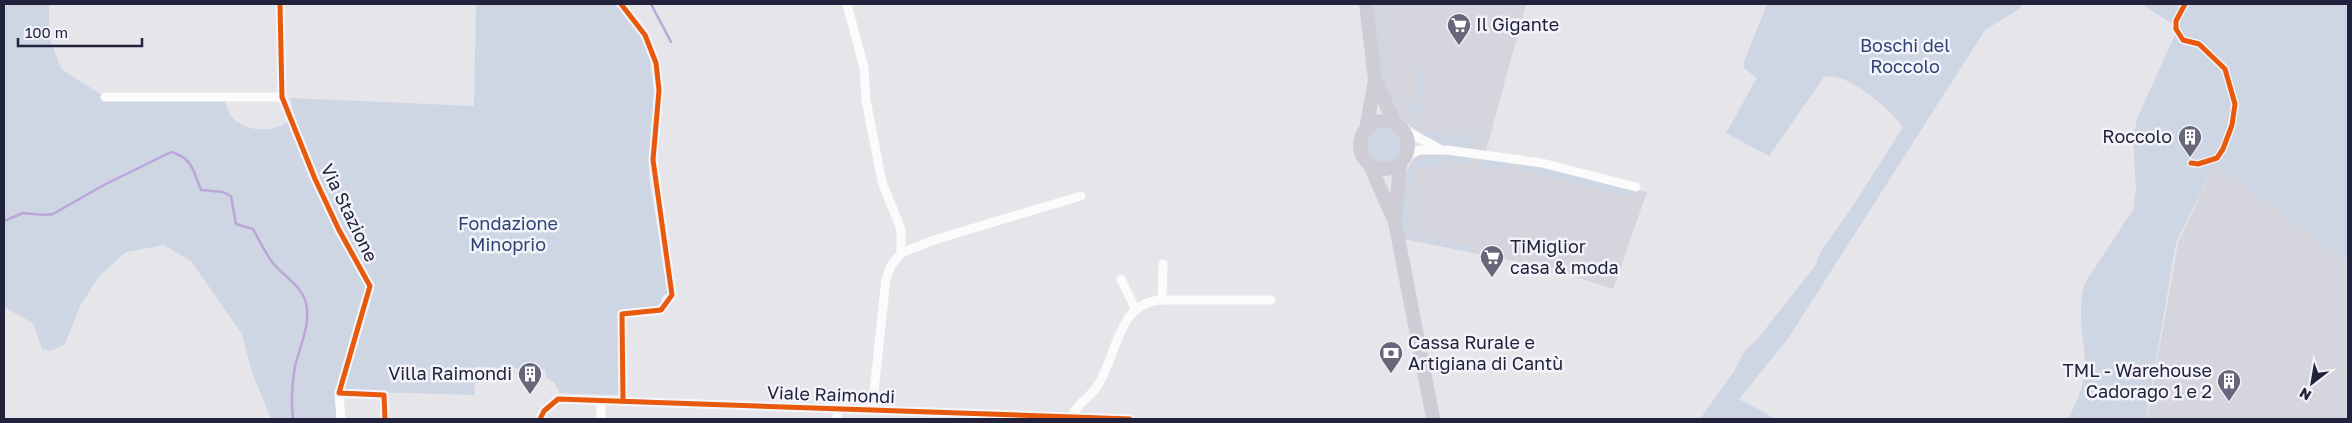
<svg xmlns="http://www.w3.org/2000/svg" width="2352" height="423" viewBox="0 0 2352 423" font-family="'Golos Text',sans-serif">
  <style>
    .built { fill: #d5d5dd }
    .green { fill: #ced6e3 }
    .lines { fill: none; stroke-linecap: round; stroke-linejoin: round }
    .stream { stroke: #bca6d8; stroke-width: 2.5 }
    .minor { stroke: #fbfbfc; stroke-width: 9 }
    .primary { stroke: #cecdd6; stroke-width: 14 }
    .cycleway-casing { stroke: #f3f4f9; stroke-width: 8 }
    .cycleway { stroke: #e8590c; stroke-width: 5 }
    .labels { text-anchor: middle; stroke-width: 5; stroke-linejoin: round; paint-order: stroke }
    .poi-label { font-size: 18px; fill: #23223d; stroke: #f3f4f9; text-anchor: start }
    .park-label { font-size: 18px; fill: #2d4374; stroke: #f3f4f9 }
    .street-label { font-size: 18px; fill: #23223d; stroke: #f3f4f9 }
  </style>
  <rect width="100%" height="100%" fill="#e5e5ea"/>
  <g class="built">
    <path d="M1373 4H1526L1484 158 1529 163 1647 192 1613 289 1548 268 1404 239 1401 215 1406 172 1414 158 1423 154H1434L1436 142 1416 130 1396 115 1381 80Z"/>
    <path d="M2214 165 2348 262V419H2147L2178 243Z"/>
  </g>
  <g class="green">
    <path d="M4 4H49V36L61 69 105 97 224 100C226 104 228 111 230 115 244 132 271 134 288 121L368 286 338 393 343 419H271L252 372 242 334 191 261 164 245 126 252 100 275 80 306 65 344 51 351 42 349 33 323 4 307Z"/>
    <path d="M476 4H617L638 29 649 55 654 91 649 178 668 292 662 297 661 306 619 312 621 395 560 393 554 382 546 378 545 369 474 367 475 395 342 391 371 286C341 225 306 164 290 98L474 106Z"/>
    <path d="M1374 4H1378L1387 87H1390L1392 103 1382 81Z"/>
    <path d="M1767 4H2023L2019 9 1985 30 1787 340 1739 399 1776 419H1700L1734 371 1746 349 1756 341 1815 266 1821 251 1853 206 1903 127C1891 110 1846 70 1824 77L1769 156 1726 133 1757 78 1744 68 1743 64Z"/>
    <path d="M2142 4H2348V262L2214 165 2176 243 2146 419H2068C2076 403 2085 385 2085 367 2085 338 2075 309 2086 281L2133 210 2136 190 2133 138 2137 119 2178 28Z"/>
    <path d="M1422 69 1424 93 1421 95 1424 119C1414 116 1405 107 1402 97L1406 96 1407 102 1415 101V92H1418L1415 70Z"/>
    <path d="M1402 119 1424 130 1448 133 1449 136 1470 133 1471 127 1475 132 1472 145 1468 148 1445 145V142L1426 136Z"/>
    <circle cx="1384" cy="145" r="18"/>
    <path d="M1448 154 1468 157 1471 165 1447 163Z"/>
    <path d="M1423 155 1443 156 1442 167 1427 165 1413 173 1409 202 1411 234 1473 247 1472 252 1405 239C1401 215 1397 167 1423 155Z"/>
    <path d="M1481 159 1506 161 1511 165 1512 169 1480 166Z"/>
    <path d="M1525 164 1626 188 1634 198 1521 170Z"/>
  </g>
  <g class="lines">
    <g class="stream">
      <path d="M651 4 671 42"/>
      <path d="M4 221 23 213 45 215 53 214 102 186 171 152C193 158 193 171 201 190L223 192 231 196 236 224 253 229C259 240 265 252 272 262 282 275 302 286 306 303 311 324 300 346 295 366 292 384 291 401 293 419"/>
    </g>
    <g class="minor">
      <path d="M280 4 282 97 315 179 339 230 370 286 339 393 384 395 385 419"/>
      <path d="M621 4 645 35 656 63 659 90 653 160 672 295 661 310 622 314 623 401"/>
      <path d="M847 4 864 68 866 100 882 182 901 229V253"/>
      <path d="M105 97H282"/>
      <path d="M1402 129 1438 148"/>
      <path d="M1404 158 1419 150H1447L1542 163 1636 187"/>
      <path d="M1121 279 1136 310"/>
      <path d="M1162 300 1163 264"/>
      <path d="M339 393 341 419"/>
      <path d="M872 410 886 279 891 266 901 253 937 239 1081 196"/>
      <path d="M1072 417C1076 404 1088 399 1096 388 1117 359 1116 302 1162 300H1271"/>
      <path d="M540 419 544 411 558 399 1130 419"/>
      <path d="M601 419V401"/>
      <path d="M837 419 838 408"/>
    </g>
    <g class="primary">
      <path d="M1366 4 1375 80 1395 124"/>
      <circle cx="1384" cy="145" r="24"/>
      <path d="M1366 130 1375 80"/>
      <path d="M1369 163 1395 222 1433 418"/>
      <path d="M1395 221 1400 163"/>
    </g>
    <g class="cycleway-casing">
      <g id="cycleway">
        <path d="M280 4 282 97 315 179 339 230 370 286 339 393 384 395 385 419"/>
        <path d="M621 4 645 35 656 63 659 90 653 160 672 295 661 310 622 314 623 401"/>
        <path d="M2185 4 2176 21V29L2183 40 2199 44 2225 69 2235 104 2232 125 2223 149 2217 158 2198 164 2191 163"/>
        <path d="M540 419 544 411 558 399 1130 419"/>
      </g>
    </g>
    <use href="#cycleway" class="cycleway"/>
  </g>
  <defs>
    <g id="supermarket-pin" transform="scale(1.25)"><path d="M0 17L-7.5 6A9.5 9.5 0 1 1 7.5 6Z" fill="#67667a" stroke="#f3f4f9"/><path d="M-6-5.5h2.5l.6 2H6L4.5 2H-2.5L-4.4-4H-6ZM-1.5 3.2a1.3 1.3 0 1 0 .1 0ZM3 3.2a1.3 1.3 0 1 0 .1 0Z" fill="#fff"/></g>
    <g id="building-pin" transform="scale(1.25)"><path d="M0 17L-7.5 6A9.5 9.5 0 1 1 7.5 6Z" fill="#67667a" stroke="#f3f4f9"/><path d="M-4-6H4V6H1V3H-1V6H-4ZM-2.5-4.3h1.7v1.8h-1.7ZM.8-4.3h1.7v1.8H.8ZM-2.5-1h1.7V.8h-1.7ZM.8-1h1.7V.8H.8Z" fill="#fff"/></g>
    <g id="bank-pin" transform="scale(1.25)"><path d="M0 17L-7.5 6A9.5 9.5 0 1 1 7.5 6Z" fill="#67667a" stroke="#f3f4f9"/><path d="M-6-4H6V4H-6ZM0-2.3a2.3 2.3 0 1 0 0 4.6a2.3 2.3 0 1 0 0-4.6Z" fill="#fff"/></g>
  </defs>
  <g fill-rule="evenodd">
    <use href="#supermarket-pin" x="1459" y="25"/>
    <use href="#building-pin" x="2190" y="137"/>
    <use href="#supermarket-pin" x="1492" y="257"/>
    <use href="#bank-pin" x="1391" y="353"/>
    <use href="#building-pin" x="530" y="374"/>
    <use href="#building-pin" x="2229" y="381"/>
  </g>
  <g class="labels">
    <g class="poi-label">
      <text x="1476" y="31">Il Gigante</text>
      <text x="2172" y="143" text-anchor="end">Roccolo</text>
      <text x="1510" y="253">TiMiglior<tspan x="1510" dy="21">casa &amp; moda</tspan></text>
      <text x="1408" y="349">Cassa Rurale e<tspan x="1408" dy="21">Artigiana di Cantù</tspan></text>
      <text x="2212" y="377" text-anchor="end">TML - Warehouse<tspan x="2212" dy="21">Cadorago 1 e 2</tspan></text>
      <text x="512" y="380" text-anchor="end">Villa Raimondi</text>
    </g>
    <g class="park-label">
      <text x="1905" y="52">Boschi del<tspan x="1905" dy="21">Roccolo</tspan></text>
      <text x="508" y="230">Fondazione<tspan x="508" dy="21">Minoprio</tspan></text>
    </g>
    <g class="street-label">
      <text transform="translate(349 213) rotate(64)" y="6">Via Stazione</text>
      <text transform="translate(831 395) rotate(2)" y="6">Viale Raimondi</text>
    </g>
  </g>
  <rect width="2352" height="423" fill="none" stroke="#23223d" stroke-width="10"/>
  <g transform="translate(2312 383) rotate(211)" stroke="#f3f4f9" stroke-width="4" paint-order="stroke">
  <path d="M0-4L9 19L0 12L-9 19Z" fill="#23223d"/>
  <text y="-8" font-size="14" font-weight="bold" text-anchor="middle" fill="#23223d">N</text>
  </g>
  <path d="M18 38v8h124v-8" fill="none" stroke="#23223d" stroke-width="2.5"/>
  <text x="25" y="38" font-size="15" fill="#23223d" stroke="#f3f4f9" stroke-width="4" paint-order="stroke">100 m</text>
</svg>
